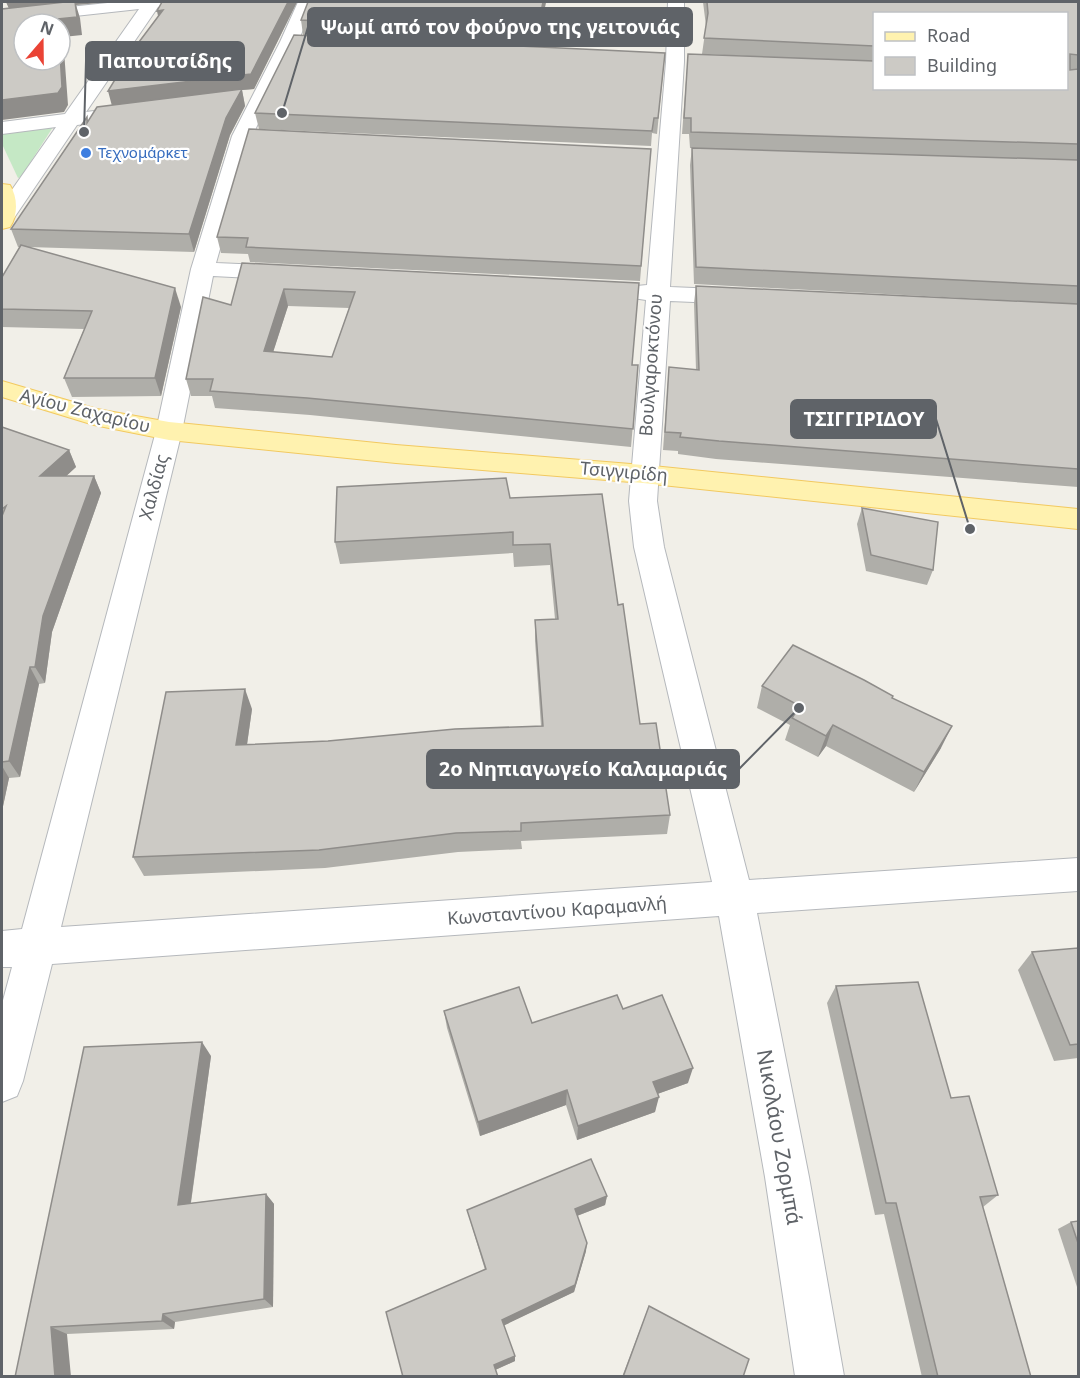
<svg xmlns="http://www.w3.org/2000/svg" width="1080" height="1378" viewBox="0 0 1080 1378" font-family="'Noto Sans',sans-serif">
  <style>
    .green { fill: #c5e8c5 }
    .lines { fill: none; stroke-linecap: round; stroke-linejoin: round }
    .minor-casing { stroke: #b5b8bc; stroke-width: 2 }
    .major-casing { stroke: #f2c960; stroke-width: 2 }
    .minor { fill: #fff; fill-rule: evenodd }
    .major { fill: #fff2af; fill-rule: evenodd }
    .wall { fill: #afaea9; fill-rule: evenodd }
    .shaded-wall { fill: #8f8d8a }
    .building { fill: #cccac5; stroke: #8f8d8a; stroke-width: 1.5; fill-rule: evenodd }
    .shop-dot { fill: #3f7fe0; stroke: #fff; stroke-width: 2 }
    .labels { text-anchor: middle; stroke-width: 4.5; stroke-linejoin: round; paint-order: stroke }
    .far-shop-label { font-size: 15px; fill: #366cbe; stroke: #fff; text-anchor: start }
    .street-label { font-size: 18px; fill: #5f6368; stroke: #fff }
    .near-street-label { font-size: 21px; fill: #5f6368; stroke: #fff }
    .leader { fill: none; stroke: #5f6368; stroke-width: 2 }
    .callout-dot { fill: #5f6368; stroke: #fff; stroke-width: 2 }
    .callout { fill: #5f6368; stroke: #5f6368; stroke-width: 2 }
    .callout-label { font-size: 20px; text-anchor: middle; font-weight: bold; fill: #fff }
  </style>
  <rect width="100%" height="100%" fill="#f1efe8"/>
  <path class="green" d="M53 127 21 177 18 178 2 144V134Z"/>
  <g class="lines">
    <g class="minor-casing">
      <g id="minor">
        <path d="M117 2H167L165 6 158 7 86 112 134 106 141 108 144 112 141 116 134 118 77 125 14 218H2V204L56 127 2 134V122L65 114 139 9 2 24V14Z"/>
        <path d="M298 2H314L298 42 252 136 216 263 286 266 294 268 298 273 294 278 286 280 213 276 182 431 61 927 712 882 634 547 629 501 646 300 626 297 622 292 626 287 647 285 666 62 668 2H684V62L670 287 741 290 749 292 753 297 749 302 741 304 670 301 657 501 664 547 749 880 1078 858V891L757 913 809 1177 844 1376H795L765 1177 719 916 52 964 23 1081 17 1096 2 1102V1004L12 967H2V931L22 929 156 431 191 269 232 136 280 42Z"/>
      </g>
    </g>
    <g class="major-casing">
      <g id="major">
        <path d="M2 184 10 185C18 198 18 215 10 227L2 229Z"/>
        <path d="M2 381 97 409 169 422 396 445 643 465 1078 509V529L643 483 396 463 169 440 94 425 2 397Z"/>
      </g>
    </g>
    <use href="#minor" class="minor"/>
    <use href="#major" class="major"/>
  </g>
  <g class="wall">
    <path d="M162 2H297L254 89 242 90 245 106 230 135 194 252 28 247 181 307 161 396 72 397 64 378 84 329 2 327V277L20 247H18L11 229 87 117 88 121 112 105 158 17Z"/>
    <path d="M308 2H546L537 46 303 35 301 20Z"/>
    <path d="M703 2H1078V304L694 284 690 165 692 148H690L689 134H682L688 54 791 58 702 54 706 26ZM874 14 1066 88H874Z"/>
    <path d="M665 53 657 134 652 133 651 146 259 129 255 113Z"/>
    <path d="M651 149 640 281 250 262 248 254 221 253 217 237Z"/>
    <path d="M242 263 639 283 632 365H638L631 447 310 415 215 408 212 396H191L186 379 231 305ZM288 306 349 308 332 357 273 352Z"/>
    <path d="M696 286 1078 304V487L716 459 678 454V451L663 450 669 367 696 370 694 303Z"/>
    <path d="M2 427 69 450 76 467 66 476H94L101 493 52 632 45 683 39 684 20 777 9 778 2 811Z"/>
    <path d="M510 498 618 605 640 724 670 815 667 834 521 841 522 849 458 852 325 868 144 876 133 857 252 709 247 745 328 741 541 726 535 641V620L555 619 550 565 514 567 513 553 340 564 335 542Z"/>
    <path d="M862 508 933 570 927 585 866 571 857 524Z"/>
    <path d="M762 686 892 698 941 748 914 792 826 746 818 757 785 740 790 725 757 708Z"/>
    <path d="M1078 948V1058L1054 1061 1018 970 1032 952Z"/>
    <path d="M836 986 951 1098 998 1195 983 1207 1031 1377H922L884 1214 875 1215 827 1003Z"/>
    <path d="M623 1009 688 1083 657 1094 655 1112 577 1140 566 1105 480 1136 447 1028 444 1011 532 1023Z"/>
    <path d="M211 1056 191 1203 266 1194 274 1204 273 1307 175 1322 174 1329 67 1334 15 1377Z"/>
    <path d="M607 1196 605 1205 577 1216 586 1251 574 1292 504 1325 515 1361 495 1370 403 1377 485 1270 467 1210Z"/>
    <path d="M1078 1221V1290L1058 1229 1071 1222Z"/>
    <path d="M649 1306 743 1377H622Z"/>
  </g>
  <g class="shaded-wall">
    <path d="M6 2H111L76 5 80 18 82 35 63 37 68 105 64 112 2 120V100L60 53V24L10 11Z"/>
    <path d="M288 2H297L254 89 242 90 245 106 230 135 194 252 189 234 112 106 108 91Z"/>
    <path d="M543 2H546L537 46V32Z"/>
    <path d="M163 10 160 26 157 11Z"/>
    <path d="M175 288 181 307 161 396 155 378Z"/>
    <path d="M284 289 288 306 268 368 264 351Z"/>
    <path d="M69 450 76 467 48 493 40 476Z"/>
    <path d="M94 476 101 493 52 632 45 683 35 667 43 616Z"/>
    <path d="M30 667 39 684 20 777 9 761Z"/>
    <path d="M245 689 252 709 244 765 236 745Z"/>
    <path d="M833 725 826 746 818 757 826 736Z"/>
    <path d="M952 726 941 748 914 792 924 772Z"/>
    <path d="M2 766 9 778 2 811Z"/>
    <path d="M202 1042 211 1056 189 1215 178 1205Z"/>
    <path d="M693 1068 688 1083 649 1097 653 1082Z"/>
    <path d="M567 1090 566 1105 480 1136 478 1122Z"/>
    <path d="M659 1097 655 1112 577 1140 578 1126Z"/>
    <path d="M266 1194 274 1204 273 1307 264 1299Z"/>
    <path d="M607 1196 605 1205 574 1217 575 1209Z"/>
    <path d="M587 1243 586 1251 574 1292 503 1326 502 1320Z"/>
    <path d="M163 1314 175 1322 174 1329 162 1321Z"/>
    <path d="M51 1327 67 1334 71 1377H55Z"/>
    <path d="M515 1356V1361L495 1370 494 1365Z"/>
  </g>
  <g class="building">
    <path d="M65 2H75L77 17 58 19V24H24V60H60V53L62 87 58 93 2 100V9Z"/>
    <path d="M162 2H288L251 74 108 91 133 50 163 10 157 11Z"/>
    <path d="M308 2H543L537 32 301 20Z"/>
    <path d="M707 2H1078V55L1070 54V70L1078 69V144L691 132V118H684L688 54 874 61V88H1066V14H874V46L704 38 708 13Z"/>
    <path d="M294 35 665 53 658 118H654L652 131 255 113Z"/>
    <path d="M242 89 226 118 189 234 11 229 87 117V123L97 107Z"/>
    <path d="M249 129 651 149 641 266 246 247 248 238 217 237Z"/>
    <path d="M692 148 1078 160V286L696 267Z"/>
    <path d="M21 245 175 288 155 378H64L92 311 2 309V277Z"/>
    <path d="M242 263 639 283 632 365H638L633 429 307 398 210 391 213 379H186L203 297 231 305ZM284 289 355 292 332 357 264 351Z"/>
    <path d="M696 286 1078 304V469L719 441 680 437 681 433 665 432 669 367 699 370Z"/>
    <path d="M2 427 69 450 40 476H94L43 616 35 667H30L9 761 2 762V516L6 506 2 509Z"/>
    <path d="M506 478 510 498 602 494 618 605 623 604 640 724 656 723 670 815 521 823V831L456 833 319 850 133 857 166 692 245 689 236 745 328 741 455 729 543 726 535 620 558 619 550 544 513 545V532L335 542 337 487Z"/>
    <path d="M862 508 938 522 933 570 871 555Z"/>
    <path d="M793 645 864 680 893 696 892 698 952 726 924 772 833 725 826 736 792 718 800 706 762 686Z"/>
    <path d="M1078 948V1044L1070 1045 1032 952Z"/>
    <path d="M918 982 951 1098 969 1096 998 1195 980 1197 1031 1377H938L896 1203H886L836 986Z"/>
    <path d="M519 987 532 1023 617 995 623 1009 662 995 693 1068 653 1082 659 1097 578 1126 567 1090 478 1122 444 1011Z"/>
    <path d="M202 1042 178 1205 266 1194 264 1299 163 1314 162 1321 51 1327 55 1377H15L84 1047Z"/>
    <path d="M591 1159 607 1196 575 1209 587 1243 575 1285 502 1320 515 1356 494 1365 498 1377H403L386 1312 486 1269 467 1210Z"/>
    <path d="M1078 1221V1243L1071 1222Z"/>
    <path d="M649 1306 749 1359 743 1377H623Z"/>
  </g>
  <circle class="shop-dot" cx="86" cy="153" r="6"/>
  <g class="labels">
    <g class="far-shop-label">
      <text x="98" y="158">Τεχνομάρκετ</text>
    </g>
    <g class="street-label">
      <text transform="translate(651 365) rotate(-86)" y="6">Βουλγαροκτόνου</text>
      <text transform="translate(85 411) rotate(14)" y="6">Αγίου Ζαχαρίου</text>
      <text transform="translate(624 472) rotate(5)" y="6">Τσιγγιρίδη</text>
      <text transform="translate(154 487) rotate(-75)" y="6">Χαλδίας</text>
      <text transform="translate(557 911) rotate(-4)" y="6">Κωνσταντίνου Καραμανλή</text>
    </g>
    <g class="near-street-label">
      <text transform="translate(779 1137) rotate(80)" y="7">Νικολάου Ζορμπά</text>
    </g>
  </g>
  <path class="leader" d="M282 113L308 27M84 132L86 61M970 529L936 419M799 708L739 769"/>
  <g class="callout-dot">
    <circle cx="282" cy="113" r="6"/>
    <circle cx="84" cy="132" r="6"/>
    <circle cx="970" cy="529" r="6"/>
    <circle cx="799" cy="708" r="6"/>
  </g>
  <g class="callout">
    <rect x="308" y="8" width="384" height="38" rx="6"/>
    <rect x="86" y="42" width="158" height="38" rx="6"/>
    <rect x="791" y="400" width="145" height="38" rx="6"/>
    <rect x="427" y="750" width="312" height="38" rx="6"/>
  </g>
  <g class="callout-label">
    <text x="500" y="34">Ψωμί από τον φούρνο της γειτονιάς</text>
    <text x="165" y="68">Παπουτσίδης</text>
    <text x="864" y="426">ΤΣΙΓΓΙΡΙΔΟΥ</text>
    <text x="583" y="776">2ο Νηπιαγωγείο Καλαμαριάς</text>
  </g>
  <rect width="1080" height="1378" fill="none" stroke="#5f6368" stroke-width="6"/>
  <rect x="873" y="12" width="195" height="78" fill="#ffffff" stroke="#bfc1c3" stroke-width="1.5"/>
  <rect x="885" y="32" width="30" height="9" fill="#fff2af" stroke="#bfc1c3" stroke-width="1.5"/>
  <text x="927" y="42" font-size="18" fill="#5f6368">Road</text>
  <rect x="885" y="57" width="30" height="18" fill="#cccac5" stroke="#bfc1c3" stroke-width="1.5"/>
  <text x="927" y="72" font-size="18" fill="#5f6368">Building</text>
  <g transform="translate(42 42) rotate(20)"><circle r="28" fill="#ffffff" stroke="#bfc1c3" stroke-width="1.5"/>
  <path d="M0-4.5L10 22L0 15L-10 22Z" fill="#ea4335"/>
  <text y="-9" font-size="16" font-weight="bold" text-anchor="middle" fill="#5f6368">N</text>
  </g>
</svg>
